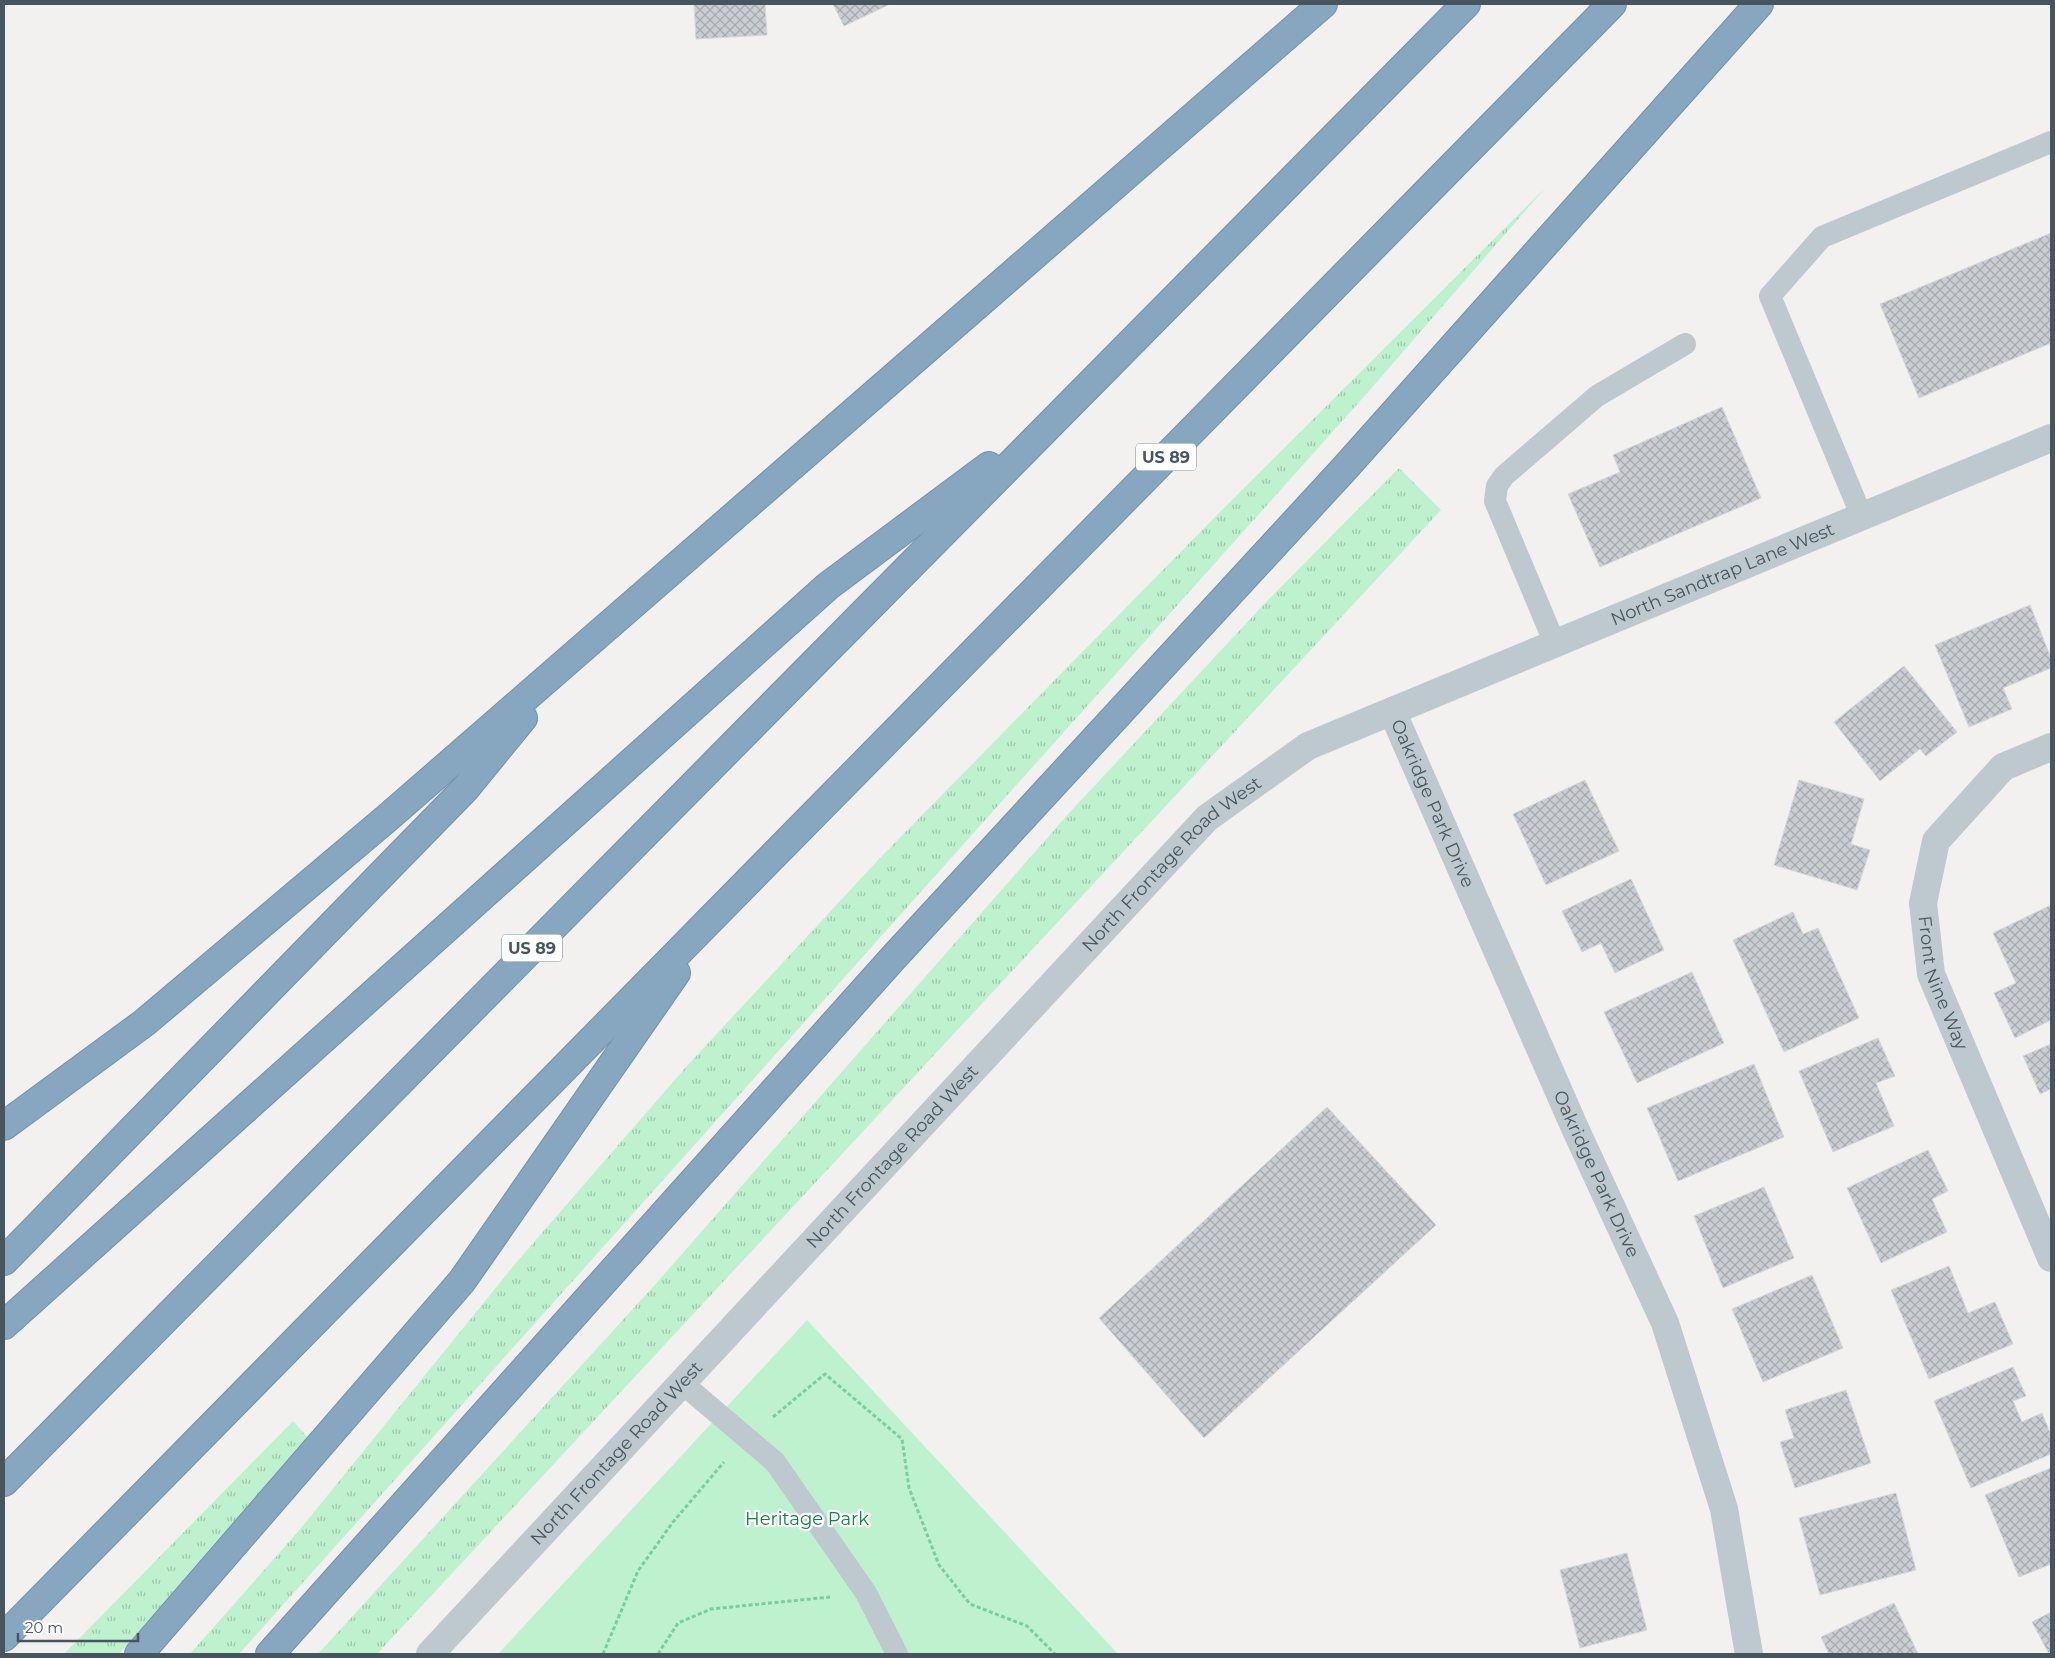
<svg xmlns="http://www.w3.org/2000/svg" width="2055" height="1658" viewBox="0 0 2055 1658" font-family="Montserrat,sans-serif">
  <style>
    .grass { fill: url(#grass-tufts) }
    .green { fill: #bef1ce }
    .building { fill: url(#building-cross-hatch); stroke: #d4d7dc }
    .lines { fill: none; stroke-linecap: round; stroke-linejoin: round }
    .motorway-casing { stroke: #7291ac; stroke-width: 30 }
    .path { stroke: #75d09d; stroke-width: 3; stroke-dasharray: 4 2.5; stroke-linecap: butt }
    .service { stroke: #bdc9cf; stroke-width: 22 }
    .minor { stroke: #bdc9cf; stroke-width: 28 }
    .tertiary { stroke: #bdc9cf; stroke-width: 28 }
    .motorway { stroke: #87a6c0; stroke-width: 28 }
    .labels { text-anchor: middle; stroke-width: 4.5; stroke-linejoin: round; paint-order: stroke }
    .shield { fill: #fff; stroke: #7e888e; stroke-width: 1 }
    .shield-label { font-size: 16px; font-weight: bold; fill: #47555e }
    .street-label { font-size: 18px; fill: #47555e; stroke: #fff }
    .park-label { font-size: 18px; fill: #158344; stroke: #fff }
  </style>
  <defs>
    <pattern id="grass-tufts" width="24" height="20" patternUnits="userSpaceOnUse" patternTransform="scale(1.25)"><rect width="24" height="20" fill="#bef1ce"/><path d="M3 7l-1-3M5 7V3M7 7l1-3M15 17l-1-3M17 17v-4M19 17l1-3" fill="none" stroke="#9cc6aa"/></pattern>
    <pattern id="building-cross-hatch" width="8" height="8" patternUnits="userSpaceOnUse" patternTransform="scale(1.25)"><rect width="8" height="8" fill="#caced3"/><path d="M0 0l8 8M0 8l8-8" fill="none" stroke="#a6aaae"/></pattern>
  </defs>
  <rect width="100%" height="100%" fill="#f3f0f0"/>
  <g class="grass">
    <path d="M1546 187 1369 391 239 1654H190L302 1527 515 1264 686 1067 880 858 1222 510Z"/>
    <path d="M1399 468 1441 510 377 1654H318L653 1287 1070 812 1268 600Z"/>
    <path d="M293 1421 308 1438 119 1654H64Z"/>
  </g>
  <path class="green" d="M807 1320 1118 1654H498Z"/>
  <g class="building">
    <path d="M694 4H765L767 35 696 39Z"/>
    <path d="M833 4H890L844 26Z"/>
    <path d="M2051 233V343L1919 398 1880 304Z"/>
    <path d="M1722 407 1761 498 1600 567 1568 494 1620 472 1613 455Z"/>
    <path d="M2030 605 2051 658V668L2003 688 2012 709 1969 727 1935 645Z"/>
    <path d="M1904 666 1957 732 1926 756 1920 749 1880 781 1834 722Z"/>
    <path d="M1585 780 1619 851 1546 885 1513 814Z"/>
    <path d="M1799 780 1864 799 1851 844 1870 850 1857 890 1774 865Z"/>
    <path d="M1631 879 1664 950 1615 973 1601 943 1582 952 1562 911Z"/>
    <path d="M2051 905V1020L2015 1038 1994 993 2016 983 1993 933Z"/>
    <path d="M1793 912 1803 934 1818 928 1859 1018 1784 1052 1733 940Z"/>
    <path d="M1692 972 1724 1043 1637 1083 1604 1012Z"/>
    <path d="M1878 1038 1895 1076 1876 1083 1894 1126 1833 1152 1799 1071Z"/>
    <path d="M2051 1044V1089L2040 1094 2023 1056Z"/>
    <path d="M1754 1064 1784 1137 1678 1181 1647 1108Z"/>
    <path d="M1327 1107 1436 1225 1204 1438 1099 1318Z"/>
    <path d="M1928 1150 1948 1191 1932 1199 1947 1232 1881 1263 1847 1188Z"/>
    <path d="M1764 1187 1794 1258 1723 1288 1694 1216Z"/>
    <path d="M1949 1266 1968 1313 1995 1302 2013 1344 1929 1379 1891 1290Z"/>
    <path d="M1812 1275 1843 1348 1763 1382 1732 1309Z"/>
    <path d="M2013 1367 2026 1396 2013 1401 2022 1422 2042 1413 2051 1435V1454L1971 1488 1934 1401Z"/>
    <path d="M1846 1390 1871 1463 1795 1488 1780 1442 1794 1438 1785 1410Z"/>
    <path d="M2051 1468V1564L2019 1577 1985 1495Z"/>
    <path d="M1896 1493 1916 1570 1820 1595 1799 1518Z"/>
    <path d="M1627 1553 1647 1630 1580 1648 1560 1570Z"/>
    <path d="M1894 1603 1918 1654H1829L1821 1637Z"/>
    <path d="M2051 1612V1654H2049L2032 1622Z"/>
  </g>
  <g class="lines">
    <g class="motorway-casing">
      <g id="motorway">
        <path d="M4 1126 144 1023 386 819 1323 4"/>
        <path d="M4 1261 465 789 523 718"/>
        <path d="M4 1325 828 586 989 466"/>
        <path d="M4 1482 1466 4"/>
        <path d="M4 1637 1612 4"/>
        <path d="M139 1654 462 1281 676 973"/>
        <path d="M270 1654 894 957 1345 468 1759 4"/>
      </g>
    </g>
    <g class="path">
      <path d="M773 1417 825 1374 902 1439 909 1488 939 1565 970 1604 1027 1626 1055 1654"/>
      <path d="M603 1654 638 1571 673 1522 724 1462"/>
      <path d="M658 1654 678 1623 711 1609 830 1597"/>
    </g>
    <g class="service">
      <path d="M1862 517 1770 296 1822 237 2051 142"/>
      <path d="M1555 644 1495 501 1497 486 1504 476 1597 396 1685 344"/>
      <path d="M682 1383 775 1462 866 1593 897 1654"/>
    </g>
    <g class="minor">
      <path id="s1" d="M1392 711 1574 1126 1665 1323 1724 1509 1749 1654"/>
      <path id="s2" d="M2051 747 2003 767 1936 841 1923 903 1931 974 2051 1258"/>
    </g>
    <path class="tertiary" id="s3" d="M430 1654 1207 818 1308 746 2051 438"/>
    <use href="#motorway" class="motorway"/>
  </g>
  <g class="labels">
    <g class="shield">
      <rect x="1136" y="443.5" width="60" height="27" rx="4"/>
      <rect x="502" y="934.5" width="60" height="27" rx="4"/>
    </g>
    <g class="shield-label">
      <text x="1166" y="463">US 89</text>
      <text x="532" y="954">US 89</text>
    </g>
    <g class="street-label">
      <text dy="6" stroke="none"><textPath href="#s3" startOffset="1714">North Sandtrap Lane West</textPath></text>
      <text dy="6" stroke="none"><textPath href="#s1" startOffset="101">Oakridge Park Drive</textPath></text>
      <text dy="6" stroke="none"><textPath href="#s3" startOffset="1084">North Frontage Road West</textPath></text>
      <text dy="6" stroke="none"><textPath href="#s2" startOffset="298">Front Nine Way</textPath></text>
      <text dy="6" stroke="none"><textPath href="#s3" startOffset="679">North Frontage Road West</textPath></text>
      <text dy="6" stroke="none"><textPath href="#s1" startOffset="506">Oakridge Park Drive</textPath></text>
      <text dy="6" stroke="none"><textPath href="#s3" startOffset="274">North Frontage Road West</textPath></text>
    </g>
    <g class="park-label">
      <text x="807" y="1525">Heritage Park</text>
    </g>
  </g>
  <rect width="2055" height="1658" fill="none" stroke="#47555e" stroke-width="10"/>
  <path d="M18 1633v8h120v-8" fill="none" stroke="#47555e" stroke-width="2.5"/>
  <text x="25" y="1633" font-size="15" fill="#47555e" stroke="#ffffff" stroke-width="4" paint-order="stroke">20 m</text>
</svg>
